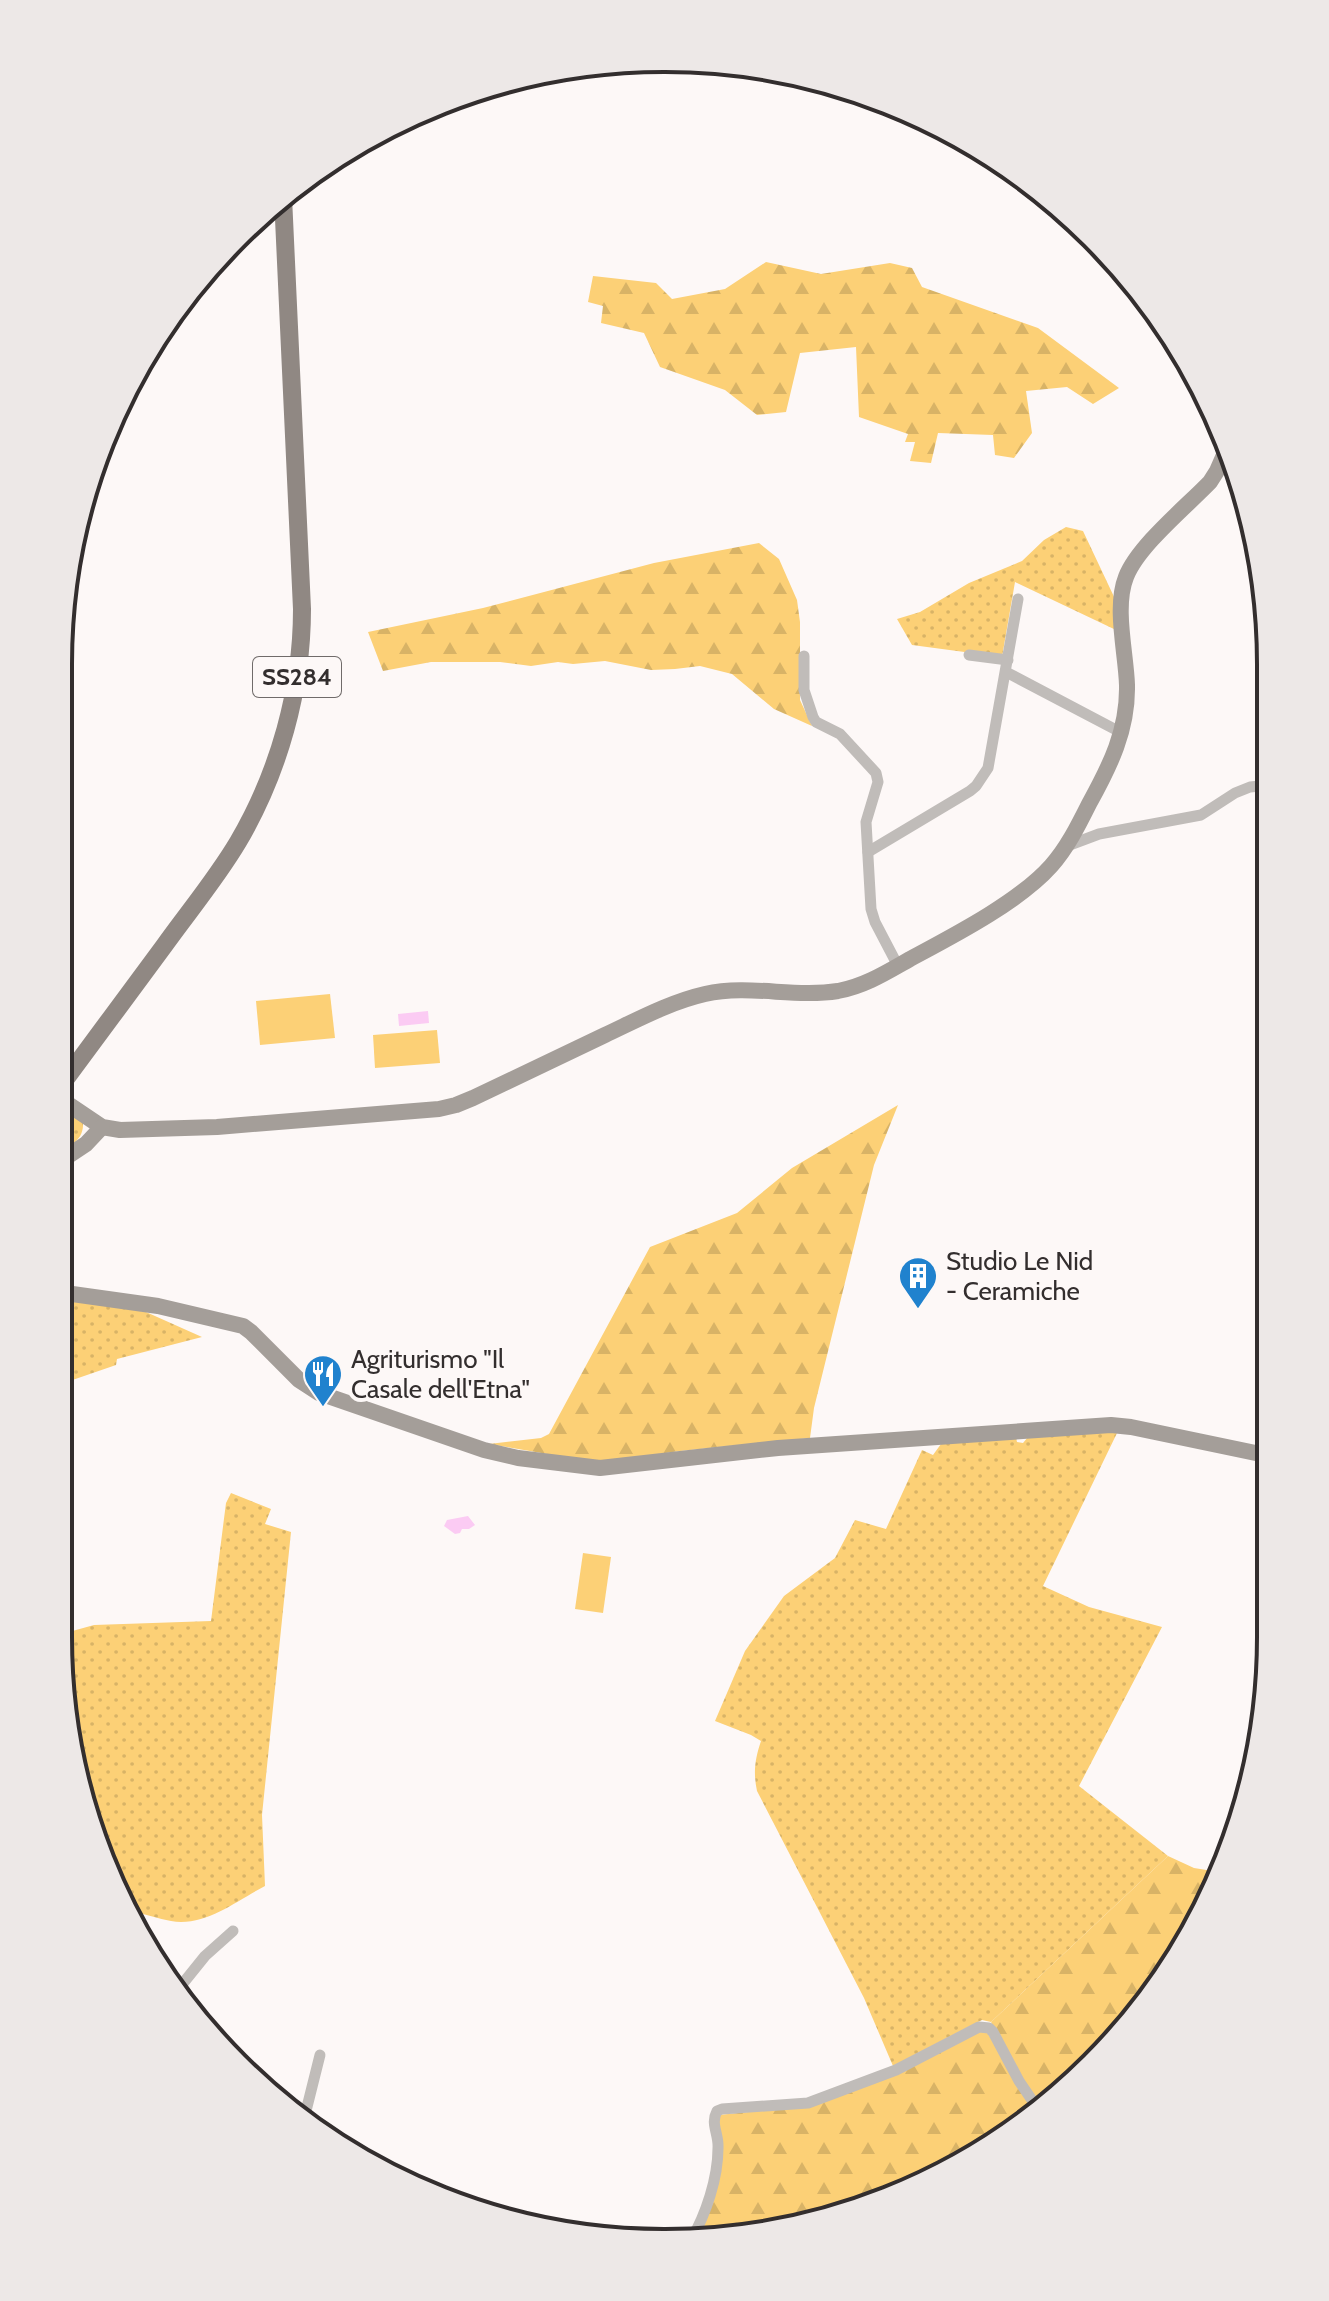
<svg xmlns="http://www.w3.org/2000/svg" width="1329" height="2301" viewBox="0 0 1329 2301" font-family="Cabin,sans-serif">
  <style>
    .grass { fill: url(#grass-dots) }
    .forest { fill: url(#forest-firs) }
    .pitch { fill: #fcd076 }
    .water { fill: #fbcbf3 }
    .lines { fill: none; stroke-linecap: round; stroke-linejoin: round }
    .street { stroke: #c0bcb9; stroke-width: 11 }
    .secondary { stroke: #a49e99; stroke-width: 16 }
    .primary { stroke: #908883; stroke-width: 18 }
    .labels { text-anchor: middle; stroke-width: 8; stroke-linejoin: round; paint-order: stroke }
    .shield { fill: #fdf8f7; stroke: #706b6a; stroke-width: 2 }
    .shield-label { font-size: 24px; font-weight: bold; fill: #332e2e }
    .poi-label { font-size: 26px; fill: #332e2e; stroke: #fdf8f7; text-anchor: start }
    .rim { fill: none; stroke: #332e2e; stroke-width: 4 }
  </style>
  <defs>
    <pattern id="grass-dots" width="8" height="8" patternUnits="userSpaceOnUse" patternTransform="scale(2)"><rect width="8" height="8" fill="#fcd076"/><path d="M2 2h.1M6 6h.1" fill="none" stroke="#d8b366" stroke-width="1.8" stroke-linecap="round"/></pattern>
    <pattern id="forest-firs" width="22" height="20" patternUnits="userSpaceOnUse" patternTransform="scale(2)"><rect width="22" height="20" fill="#fcd076"/><path d="M5 1l3.5 6h-7zM16 11l3.5 6h-7z" fill="#d8b366"/></pattern>
  </defs>
  <rect width="100%" height="100%" fill="#fdf8f7"/>
  <g class="grass">
    <path d="M1066 527 1083 531 1116 601V630L1015 582 1002 657 912 645 897 619 920 612 969 583 1022 561 1044 540Z"/>
    <path d="M59 1104 83 1123C84 1139 71 1146 59 1153Z"/>
    <path d="M58 1298 61 1307H69L68 1299 146 1312 202 1337 117 1359 116 1365 58 1385Z"/>
    <path d="M1118 1431 1043 1586 1089 1607 1162 1627 1079 1786 1168 1856 991 2022 982 2020 893 2066 864 1998 757 1791C753 1772 755 1759 761 1741L751 1735 715 1721 745 1651 784 1596 835 1558 855 1520 886 1529 922 1450 933 1455 941 1444 1016 1438 1017 1442 1023 1443 1028 1437Z"/>
    <path d="M231 1493 271 1509 265 1524 291 1532 262 1815 265 1886C236 1901 205 1927 171 1921 158 1919 147 1914 133 1912L90 1831 58 1635 94 1625 211 1621 226 1503Z"/>
  </g>
  <g class="forest">
    <path d="M766 262 821 274 890 263 912 268 922 287 1038 328 1119 388 1093 404 1067 387 1026 391 1032 433 1014 458 995 455 993 435 938 433 931 463 910 461 915 442H905L908 434 859 417 856 347 800 353 786 412 757 415 725 390 660 367 644 333 601 323 603 306 588 302 593 276 656 283 672 299 725 289Z"/>
    <path d="M759 543 779 559 797 600 800 622V700L812 726 774 709 732 674 700 666 675 669 651 670 605 661 573 664 558 662 531 666 500 662H431L383 671 368 632 483 608 654 563Z"/>
    <path d="M898 1105 874 1165 814 1408 810 1438 680 1451 610 1461 582 1460 489 1444 541 1438 549 1434 650 1247 737 1213 792 1168Z"/>
    <path d="M1168 1856 1194 1868 1219 1872 1169 1973 1064 2093 1041 2107 1021 2079 991 2022Z"/>
    <path d="M979 2031 987 2032 1035 2111 896 2197 704 2242 695 2241 706 2214 718 2115 809 2106Z"/>
  </g>
  <g class="pitch">
    <path d="M330 994 335 1038 260 1045 256 1001Z"/>
    <path d="M437 1030 440 1063 375 1068 373 1035Z"/>
    <path d="M583 1553 611 1557 603 1613 575 1609Z"/>
  </g>
  <g class="water">
    <path d="M428 1011 429 1023 399 1026 398 1014Z"/>
    <path d="M468 1516 475 1525 469 1529H462L460 1533 455 1534 444 1526 447 1520Z"/>
  </g>
  <g class="lines">
    <g class="street">
      <path d="M969 655 1008 660"/>
      <path d="M804 656V690L813 717 816 722 840 734 876 773 878 782 866 822 871 909 875 922 898 966"/>
      <path d="M1006 672 1122 733"/>
      <path d="M1067 846 1099 834 1201 815 1235 793 1250 787 1270 785"/>
      <path d="M868 852 970 791 976 786 988 768 1018 599"/>
      <path d="M176 1992 205 1956 233 1931"/>
      <path d="M304 2119 320 2055"/>
      <path d="M691 2240C706 2214 718 2178 718 2148 719 2134 710 2124 717 2111L722 2109 808 2103 896 2070 979 2027 989 2028 993 2032 1019 2081 1038 2109"/>
    </g>
    <g class="secondary">
      <path d="M59 1098 102 1127 120 1130 217 1127 439 1109 456 1105 473 1098C517 1077 561 1056 605 1035 637 1020 670 1002 705 994 749 984 794 998 838 991 865 986 887 972 910 959 953 936 1019 902 1051 866 1067 848 1078 826 1089 804 1110 766 1128 730 1127 685 1126 653 1114 607 1126 577 1138 546 1186 507 1210 482L1217 471 1228 446"/>
      <path d="M59 1162 86 1144 102 1127"/>
      <path d="M58 1292 158 1306 243 1326 251 1332 299 1380 319 1393 484 1450 518 1458 600 1468 778 1448 1111 1425 1131 1427 1270 1456"/>
    </g>
    <path class="primary" d="M59 1088C94 1041 129 993 164 946 189 911 216 879 238 842 279 772 302 690 302 609L283 197"/>
  </g>
  <defs>
    <g id="building-pin" transform="scale(2)"><path d="M0 17L-7.5 6A9.5 9.5 0 1 1 7.5 6Z" fill="#2082ce" stroke="#fdf8f7"/><path d="M-4-6H4V6H1V3H-1V6H-4ZM-2.5-4.3h1.7v1.8h-1.7ZM.8-4.3h1.7v1.8H.8ZM-2.5-1h1.7V.8h-1.7ZM.8-1h1.7V.8H.8Z" fill="#fff"/></g>
    <g id="restaurant-pin" transform="scale(2)"><path d="M0 17L-7.5 6A9.5 9.5 0 1 1 7.5 6Z" fill="#2082ce" stroke="#fdf8f7"/><path d="M-5-6h1v4h1v-4h1v4h1v-4h1v5L-1.5 .5V6h-2V.5L-5-1ZM5-6V6H3V1.5H1.5Q1.5-4 5-6Z" fill="#fff"/></g>
  </defs>
  <g fill-rule="evenodd">
    <use href="#building-pin" x="918" y="1276"/>
    <use href="#restaurant-pin" x="323" y="1374"/>
  </g>
  <g class="labels">
    <rect class="shield" x="253" y="657" width="88" height="40" rx="6"/>
    <g class="shield-label">
      <text x="297" y="685">SS284</text>
    </g>
    <g class="poi-label">
      <text x="946" y="1270">Studio Le Nid<tspan x="946" dy="30">- Ceramiche</tspan></text>
      <text x="351" y="1368">Agriturismo "Il<tspan x="351" dy="30">Casale dell'Etna"</tspan></text>
    </g>
  </g>
  <path d="M0 0H1329V2301H0ZM664 72H665A592 592 0 0 1 1257 664V1637A592 592 0 0 1 665 2229H664A592 592 0 0 1 72 1637V664A592 592 0 0 1 664 72Z" fill="#ede8e7" fill-rule="evenodd"/>
  <path class="rim" d="M664 72H665A592 592 0 0 1 1257 664V1637A592 592 0 0 1 665 2229H664A592 592 0 0 1 72 1637V664A592 592 0 0 1 664 72Z"/>
</svg>
